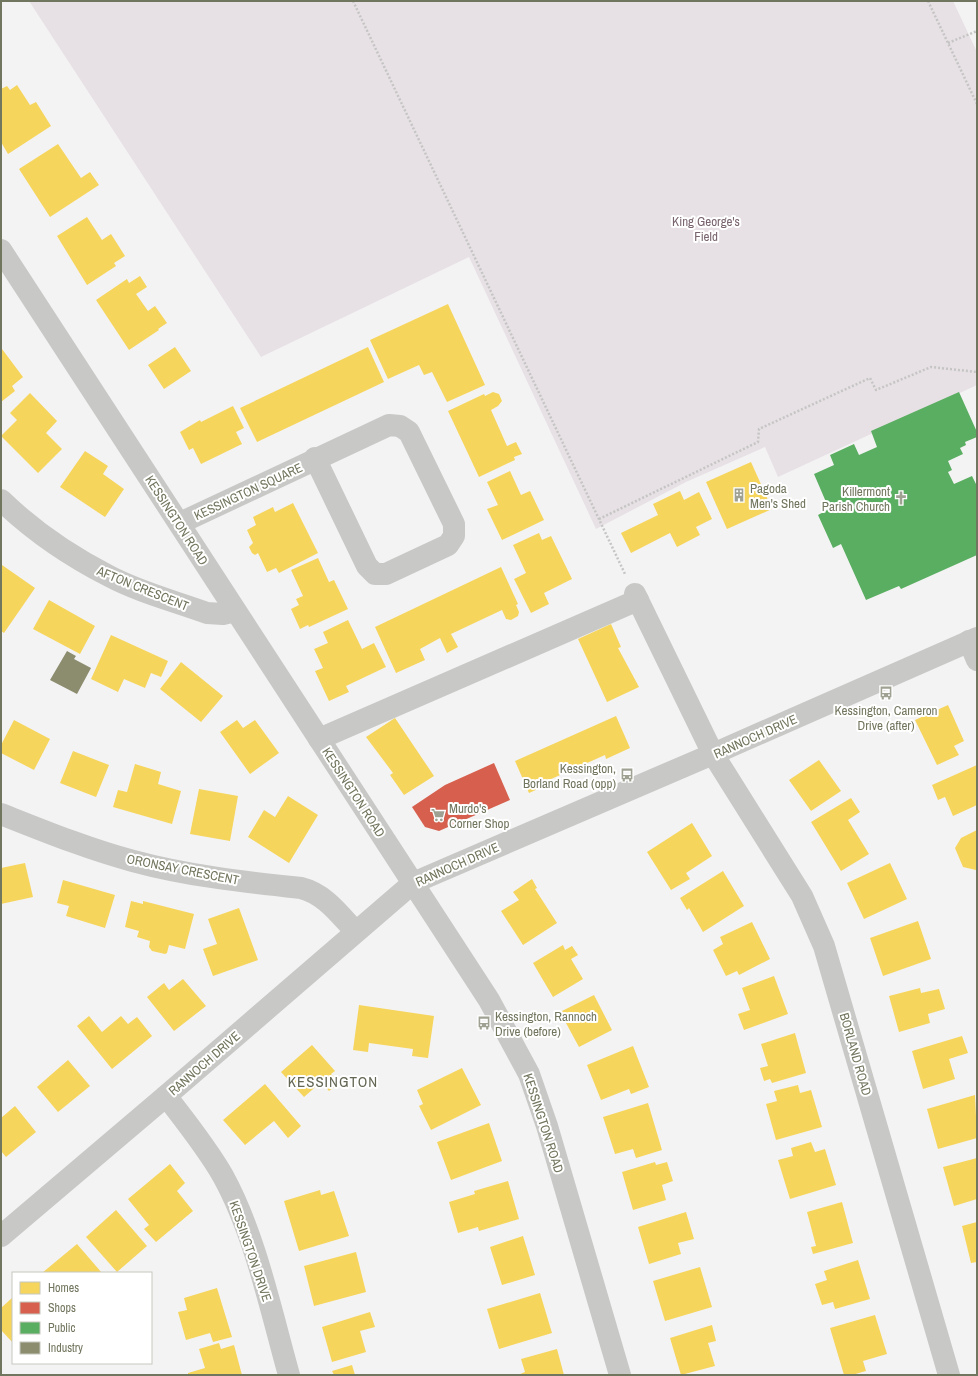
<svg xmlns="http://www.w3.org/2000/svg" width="978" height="1376" viewBox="0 0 978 1376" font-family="'Archivo Narrow',sans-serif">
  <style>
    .green { fill: #e7e1e5 }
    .homes { fill: #f6d55c }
    .shops { fill: #d6604d }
    .public { fill: #5aae61 }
    .industry { fill: #8c8c6e }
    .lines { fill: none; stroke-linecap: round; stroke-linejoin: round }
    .path { stroke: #c5c5c4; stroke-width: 2.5; stroke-dasharray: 2 2; stroke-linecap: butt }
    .minor { stroke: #c8c8c6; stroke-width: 22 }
    .labels { text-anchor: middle; stroke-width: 4; stroke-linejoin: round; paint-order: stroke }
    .park-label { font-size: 13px; fill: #78646e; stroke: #fff }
    .poi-label { font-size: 13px; fill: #71765e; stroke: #fff; text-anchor: start }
    .street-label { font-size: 13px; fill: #71765e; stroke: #fff }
    .quarter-label { font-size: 15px; letter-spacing: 1px; fill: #636653; stroke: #fff }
  </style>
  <rect width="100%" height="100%" fill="#f4f3f4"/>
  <path class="green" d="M29 1H953L977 52V385L778 477 765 447 686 482 596 529 469 257 261 357Z"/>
  <g class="homes">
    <path d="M17 85 30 105 36 102 51 126 8 154 1 142V89L7 86 10 90Z"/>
    <path d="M58 144 81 178 90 172 99 185 50 217 19 169Z"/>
    <path d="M87 217 102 240 111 234 125 256 114 263 116 266 87 285 57 236Z"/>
    <path d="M140 276 147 287 136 294 148 311 155 306 167 323 158 329 159 330 129 350 96 300 127 279 129 283Z"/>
    <path d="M448 304 485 385 447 402 432 372 424 375 419 365 388 379 370 340Z"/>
    <path d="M175 347 191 371 164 389 148 365Z"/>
    <path d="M368 347 384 382 257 442 240 408Z"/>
    <path d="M2 349 23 377 12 386 15 391 1 402Z"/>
    <path d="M493 392 499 394 502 401 498 406 491 410 507 446 516 442 522 454 514 457 515 460 479 477 448 411 484 394 485 396Z"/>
    <path d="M30 393 57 421 46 433 62 449 38 473 1 436 17 420 10 413Z"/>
    <path d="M233 406 244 428 236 432 242 444 201 464 193 448 189 450 180 432 200 420 201 422Z"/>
    <path d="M85 451 108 466 103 474 124 489 105 517 60 487Z"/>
    <path d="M751 462 772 509 727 529 706 482Z"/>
    <path d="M510 471 521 495 530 491 544 520 502 540 487 509 498 505 487 482Z"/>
    <path d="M680 491 684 500 699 492 712 519 696 527 700 535 677 547 670 533 631 553 621 533 658 515 653 504Z"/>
    <path d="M293 503 318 553 279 573 276 568 267 572 258 553 255 555 252 553 249 547 253 543 247 530 256 525 253 517 273 507 275 512Z"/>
    <path d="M539 533 542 540 551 536 572 579 544 593 549 604 531 613 514 579 526 573 513 545Z"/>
    <path d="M318 558 329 582 334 580 348 609 309 627 308 625 300 629 291 609 299 605 296 599 303 596 291 570Z"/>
    <path d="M2 565 35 588 4 633 1 631Z"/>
    <path d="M501 567 518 604 516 605 519 612 518 616 511 620 506 619 502 610 451 634 458 647 447 653 440 638 420 649 425 660 396 673 375 627Z"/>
    <path d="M49 600 95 626 80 654 33 629Z"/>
    <path d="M348 620 362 649 374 643 386 667 346 686 349 692 329 701 315 671 323 668 314 649 328 643 323 632Z"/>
    <path d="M611 624 621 647 618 648 639 687 607 702 578 639Z"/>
    <path d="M111 635 168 661 161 677 151 673 145 688 124 679 118 692 91 679Z"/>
    <path d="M181 662 223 696 201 722 160 689Z"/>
    <path d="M948 705 964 741 954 746 959 755 937 765 915 720Z"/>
    <path d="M616 716 630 748 606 759 605 755 549 780 551 783 529 793 515 761Z"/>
    <path d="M395 718 434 776 404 795 390 775 393 773 366 737Z"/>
    <path d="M14 720 50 739 34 770 1 753V745Z"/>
    <path d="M237 720 243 728 255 720 279 753 250 774 220 732Z"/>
    <path d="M73 751 109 765 96 797 60 783Z"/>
    <path d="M819 760 841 791 811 811 789 780Z"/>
    <path d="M135 764 161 772 158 784 181 791 172 824 113 807 118 790 127 792Z"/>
    <path d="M977 765V805L953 816 945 797 938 800 932 785Z"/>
    <path d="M199 789 238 796 230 841 190 834Z"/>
    <path d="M288 796 318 815 289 863 248 837 264 810 275 817Z"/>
    <path d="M851 798 860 812 848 820 869 854 841 871 811 822Z"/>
    <path d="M692 823 712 856 686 873 690 879 671 890 647 852Z"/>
    <path d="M977 830V869L976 870 963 867 955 848 961 838Z"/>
    <path d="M25 863 33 897 1 904V868Z"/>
    <path d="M890 863 907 899 864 919 847 883Z"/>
    <path d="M723 871 744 906 703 932 689 908 687 910 680 898Z"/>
    <path d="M532 879 537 888 535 889 557 923 523 945 501 911 519 900 513 892Z"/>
    <path d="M63 880 115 895 105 928 66 916 69 906 57 903Z"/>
    <path d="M131 901 143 904V901L194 914 185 949 169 945 167 953 165 954 152 951 149 947 150 941 137 937 139 931 125 927Z"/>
    <path d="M239 908 258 960 213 976 203 949 217 944 208 919Z"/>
    <path d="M918 921 931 959 883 976 870 938Z"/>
    <path d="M752 922 770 959 739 975 737 971 726 976 713 950 723 944 720 937Z"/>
    <path d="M563 945 565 950 572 946 578 955 571 959 583 979 553 997 533 963Z"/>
    <path d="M774 976 788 1014 744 1030 738 1014 750 1010 742 988Z"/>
    <path d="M183 979 206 1006 174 1031 147 997 164 983 169 990Z"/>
    <path d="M920 988 921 993 939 989 945 1009 928 1014 930 1023 899 1032 889 996Z"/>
    <path d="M594 995 612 1030 579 1047 560 1012Z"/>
    <path d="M359 1005 434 1016 428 1058 412 1056 413 1049 369 1043 368 1052 353 1050Z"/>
    <path d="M89 1016 102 1032 121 1016 128 1024 137 1017 152 1036 112 1069 77 1026Z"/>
    <path d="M795 1033 806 1073 772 1083 770 1079 764 1081 760 1068 768 1066 761 1044Z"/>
    <path d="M962 1036 968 1053 949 1059 955 1079 923 1089 912 1051Z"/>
    <path d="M312 1045 335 1071 331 1074 339 1083 329 1091 321 1082 304 1097 281 1072Z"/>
    <path d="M633 1046 649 1087 631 1094 629 1089 601 1100 587 1065Z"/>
    <path d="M68 1060 90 1086 58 1112 37 1087Z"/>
    <path d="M462 1068 481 1105 431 1130 419 1106 423 1104 417 1090Z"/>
    <path d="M265 1084 301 1126 288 1138 274 1121 245 1145 223 1120Z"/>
    <path d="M798 1085 800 1093 811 1090 822 1127 776 1140 766 1104 777 1101 774 1091Z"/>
    <path d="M975 1095 977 1138 938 1149 927 1109Z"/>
    <path d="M648 1103 662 1150 636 1158 633 1149 615 1154 603 1117Z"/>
    <path d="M15 1106 36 1132 6 1157 1 1151V1118Z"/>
    <path d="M489 1123 502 1161 451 1180 437 1142Z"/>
    <path d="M811 1142 815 1152 825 1149 836 1185 790 1199 778 1160 793 1156 791 1148Z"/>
    <path d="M977 1158V1199L954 1206 943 1167Z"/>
    <path d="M655 1162 656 1165 667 1162 673 1181 662 1185 666 1200 633 1210 622 1172Z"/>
    <path d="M170 1164 185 1183 177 1191 193 1211 156 1242 144 1229 149 1225 128 1199Z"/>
    <path d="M508 1181 519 1219 479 1231 478 1227 458 1233 449 1202 475 1194 474 1191Z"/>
    <path d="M320 1190 321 1195 334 1191 349 1236 299 1251 284 1201Z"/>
    <path d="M842 1202 853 1243 813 1254 811 1247 816 1246 807 1212Z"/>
    <path d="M116 1210 147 1246 117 1272 86 1237Z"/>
    <path d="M686 1212 694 1239 678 1243 681 1254 649 1264 638 1227Z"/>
    <path d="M977 1222V1262L971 1263 962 1226Z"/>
    <path d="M523 1236 535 1275 502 1285 490 1247Z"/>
    <path d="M77 1244 102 1273H42Z"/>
    <path d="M356 1252 366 1292 314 1306 304 1266Z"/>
    <path d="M858 1260 870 1299 835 1309 833 1302 822 1305 815 1284 827 1280 824 1271Z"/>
    <path d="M700 1267 712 1307 665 1321 653 1281Z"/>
    <path d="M217 1288 232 1337 213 1342 210 1333 186 1340 178 1312 187 1310 184 1298Z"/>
    <path d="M540 1293 552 1333 499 1349 487 1309Z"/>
    <path d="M13 1297V1343L1 1330V1308Z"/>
    <path d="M370 1312 375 1327 360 1331 366 1352 332 1362 322 1327Z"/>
    <path d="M875 1315 887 1354 863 1361 866 1371 852 1375H844L830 1328Z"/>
    <path d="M712 1325 716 1341 708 1343 715 1366 681 1375 670 1338Z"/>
    <path d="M219 1343 221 1349 234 1345 242 1375H188V1373L205 1368 199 1349Z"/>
    <path d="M557 1349 564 1375H518L525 1372 521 1359Z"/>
    <path d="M352 1365 355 1375H334L332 1371Z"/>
  </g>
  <path class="shops" d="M494 763 510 800 439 831 425 827 412 807 445 785Z"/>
  <path class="public" d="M959 392 977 432V437L965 442 966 445 960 448 963 454 948 461 952 470 948 472 954 484 972 476 977 486V555L901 589 899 586 866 600 841 544 833 548 818 515 829 509 814 474 834 465 830 455 854 444 859 455 877 447 871 431Z"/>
  <path class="industry" d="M67 651 76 656 74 659 91 668 77 694 50 680Z"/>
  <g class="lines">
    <g class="path">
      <path d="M353 1 625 574"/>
      <path d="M928 1 977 104"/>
      <path d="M948 43 977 31"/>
      <path d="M599 519 758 442 759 429 870 378 876 390 931 367 977 372"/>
    </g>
    <g class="minor">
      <path d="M1 250 489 1000 529 1074 547 1126 620 1375"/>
      <path d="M1 500C32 530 70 556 109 576 139 592 174 601 207 613L223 614 235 611"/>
      <path d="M180 523 389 425 400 426 409 432 454 524V536L448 545 386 574H375L367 566 315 458"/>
      <path d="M635 594 713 754 802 896 824 946 949 1375"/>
      <path d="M969 641 977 660"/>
      <path d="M319 739 638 600"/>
      <path d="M1 814C44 831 88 849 133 861 188 876 245 882 301 888 325 894 339 914 355 931"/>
      <path d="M166 1096C186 1122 207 1148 223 1176 255 1234 271 1311 289 1375"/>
      <path d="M1 1236 166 1096 413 883 713 754 977 638"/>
    </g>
  </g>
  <defs>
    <g id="building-bare" transform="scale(1.08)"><path d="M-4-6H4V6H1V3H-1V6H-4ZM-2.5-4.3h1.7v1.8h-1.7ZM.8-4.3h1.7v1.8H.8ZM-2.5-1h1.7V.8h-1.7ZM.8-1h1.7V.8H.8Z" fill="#9fa292" stroke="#fff" stroke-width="2.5" paint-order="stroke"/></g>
    <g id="church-bare" transform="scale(1.08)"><path d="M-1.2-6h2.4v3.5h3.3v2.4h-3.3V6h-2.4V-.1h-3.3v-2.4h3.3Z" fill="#9fa292" stroke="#fff" stroke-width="2.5" paint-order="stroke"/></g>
    <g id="bus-bare" transform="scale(1.08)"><path d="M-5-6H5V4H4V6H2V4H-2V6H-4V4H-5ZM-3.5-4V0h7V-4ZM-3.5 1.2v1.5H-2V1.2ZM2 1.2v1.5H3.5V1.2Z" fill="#9fa292" stroke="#fff" stroke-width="2.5" paint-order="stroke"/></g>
    <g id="supermarket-bare" transform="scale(1.08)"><path d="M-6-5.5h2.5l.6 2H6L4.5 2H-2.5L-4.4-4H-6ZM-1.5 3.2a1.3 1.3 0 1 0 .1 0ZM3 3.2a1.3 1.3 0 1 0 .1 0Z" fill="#9fa292" stroke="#fff" stroke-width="2.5" paint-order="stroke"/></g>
  </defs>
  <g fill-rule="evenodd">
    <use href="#building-bare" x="739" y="495"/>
    <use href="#church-bare" x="901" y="498"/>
    <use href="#bus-bare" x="886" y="693"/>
    <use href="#bus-bare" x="627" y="775"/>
    <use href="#supermarket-bare" x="438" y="815"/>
    <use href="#bus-bare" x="484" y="1023"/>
  </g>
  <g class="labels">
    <g class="park-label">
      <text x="706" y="226">King George's<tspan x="706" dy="15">Field</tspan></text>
    </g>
    <g class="poi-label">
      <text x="750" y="493">Pagoda<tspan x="750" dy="15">Men's Shed</tspan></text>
      <text x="890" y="496" text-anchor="end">Killermont<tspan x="890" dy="15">Parish Church</tspan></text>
      <text x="886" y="715" text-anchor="middle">Kessington, Cameron<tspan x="886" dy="15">Drive (after)</tspan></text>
      <text x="616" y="773" text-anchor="end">Kessington,<tspan x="616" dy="15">Borland Road (opp)</tspan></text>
      <text x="449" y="813">Murdo's<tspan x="449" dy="15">Corner Shop</tspan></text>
      <text x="495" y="1021">Kessington, Rannoch<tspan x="495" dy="15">Drive (before)</tspan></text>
    </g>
    <g class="street-label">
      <text transform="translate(248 491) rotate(-25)" y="5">KESSINGTON SQUARE</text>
      <text transform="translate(177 520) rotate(57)" y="5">KESSINGTON ROAD</text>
      <text transform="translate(143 588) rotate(22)" y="5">AFTON CRESCENT</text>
      <text transform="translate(755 736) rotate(-24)" y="5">RANNOCH DRIVE</text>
      <text transform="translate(354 792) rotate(57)" y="5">KESSINGTON ROAD</text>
      <text transform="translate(457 864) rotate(-24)" y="5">RANNOCH DRIVE</text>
      <text transform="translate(183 869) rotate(11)" y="5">ORONSAY CRESCENT</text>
      <text transform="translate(856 1054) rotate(74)" y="5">BORLAND ROAD</text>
      <text transform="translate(204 1063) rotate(-41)" y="5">RANNOCH DRIVE</text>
      <text transform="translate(544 1123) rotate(72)" y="5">KESSINGTON ROAD</text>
      <text transform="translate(251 1251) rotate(71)" y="5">KESSINGTON DRIVE</text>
    </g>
    <g class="quarter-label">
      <text x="333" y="1087">KESSINGTON</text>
    </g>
  </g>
  <rect width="978" height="1376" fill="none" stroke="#71765e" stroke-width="4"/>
  <rect x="12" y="1272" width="140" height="92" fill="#ffffff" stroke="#c6c8bf"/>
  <rect x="20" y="1282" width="20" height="12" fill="#f6d55c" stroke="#c6c8bf"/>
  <text x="48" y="1292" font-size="12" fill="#71765e">Homes</text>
  <rect x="20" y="1302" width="20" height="12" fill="#d6604d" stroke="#c6c8bf"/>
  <text x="48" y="1312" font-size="12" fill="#71765e">Shops</text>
  <rect x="20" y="1322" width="20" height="12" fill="#5aae61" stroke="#c6c8bf"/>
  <text x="48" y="1332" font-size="12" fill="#71765e">Public</text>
  <rect x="20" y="1342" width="20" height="12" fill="#8c8c6e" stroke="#c6c8bf"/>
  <text x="48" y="1352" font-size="12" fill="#71765e">Industry</text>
</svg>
